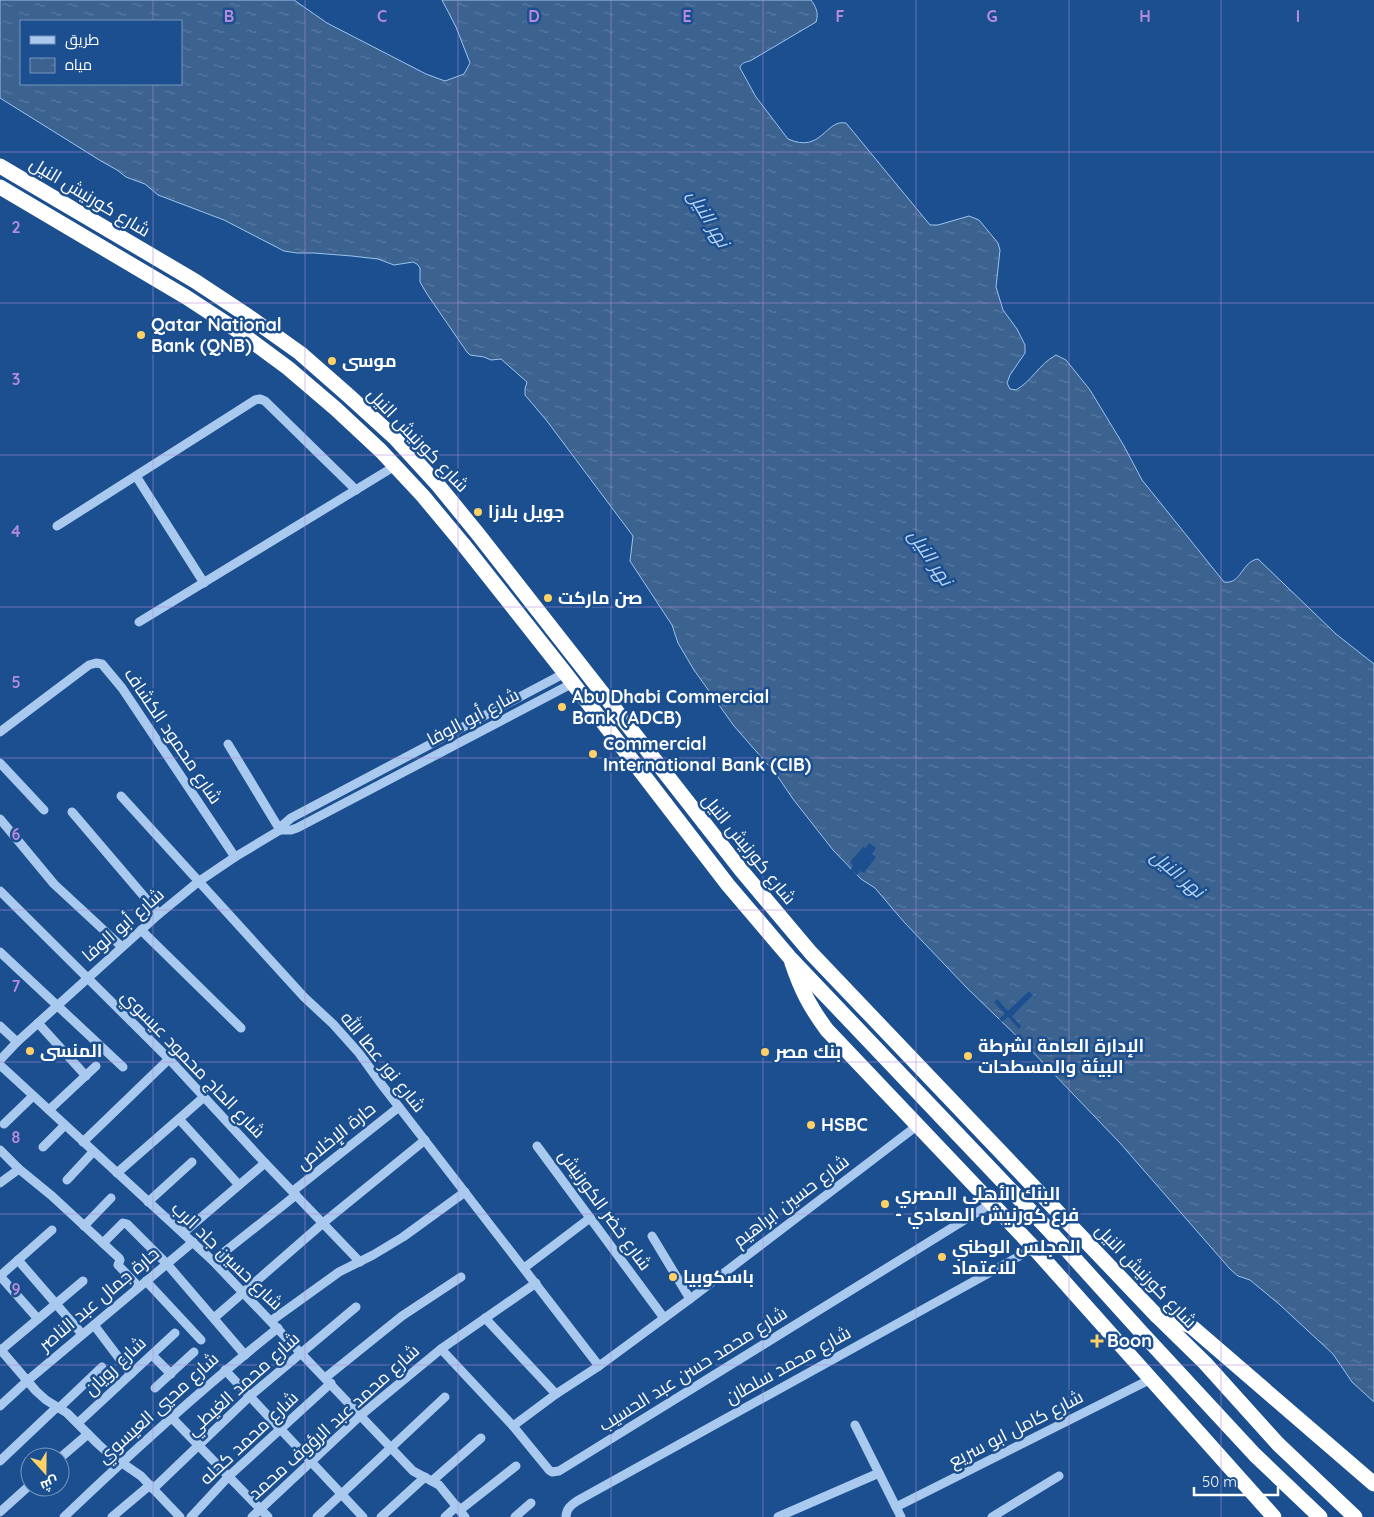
<svg xmlns="http://www.w3.org/2000/svg" width="1374" height="1517" viewBox="0 0 1374 1517" font-family="Quicksand,Cairo,sans-serif">
  <style>
    .water { fill: url(#water-ripples); stroke: #9cc4f0; fill-rule: evenodd }
    .pier { fill: #1b4f8f }
    .lines { fill: none; stroke-linecap: round; stroke-linejoin: round }
    .minor { stroke: #a9c9ee; stroke-width: 9 }
    .highway { stroke: #fff; stroke-width: 15 }
    .grid { fill: none; stroke: #b68bdc; stroke-width: 1; stroke-opacity: 0.55 }
    .poi-dot { fill: #ffd166; stroke: #1b4f8f; stroke-width: 2 }
    .labels { text-anchor: middle; stroke-width: 5; stroke-linejoin: round; paint-order: stroke }
    .street-label { font-size: 18px; fill: #fff; stroke: #1b4f8f }
    .poi-label { font-size: 18px; font-weight: bold; fill: #fff; stroke: #1b4f8f; text-anchor: start }
    .water-label { font-size: 19px; font-style: italic; fill: #b5d3f5; stroke: #1b4f8f }
    .grid-label { font-size: 16px; text-anchor: middle; font-weight: bold; fill: #b68bdc; stroke: #1b4f8f; stroke-width: 5; stroke-linejoin: round; paint-order: stroke }
  </style>
  <defs>
    <pattern id="water-ripples" width="26" height="14" patternUnits="userSpaceOnUse" patternTransform="scale(1.25)"><rect width="26" height="14" fill="#3c6290"/><path d="M2 4q2-2 4 0t4 0M15 11q2-2 4 0t4 0" fill="none" stroke="#597aa1"/></pattern>
  </defs>
  <rect width="100%" height="100%" fill="#1b4f8f"/>
  <path class="water" d="M0 0H294L327 23 426 74 445 81 464 74 470 63 456 27 442 0H811C816 7 819 13 816 22L750 61C745 62 741 63 740 68L756 97 788 139C822 154 825 119 846 123L930 225H938L969 216 979 220 998 243 1000 250 996 287 1003 310 1017 329 1025 345V353L1010 375 1007 383 1010 389 1016 390C1033 380 1038 365 1056 355L1066 360 1090 390 1124 446 1142 480 1224 582C1241 585 1242 561 1258 559L1336 634 1374 664V1402L1352 1382 1333 1354 1279 1304 1250 1280 1238 1276 1230 1269 1120 1143 1029 1048 967 988 904 922 875 888 861 879 833 850 793 799 776 774 734 726 694 670 678 643 672 625 630 561 633 536 547 421 525 395V389L527 382 501 359 491 360 484 357 470 355 467 352 427 294 420 282V268L417 264 413 262 394 265 378 259 352 256 314 253H297L284 251 224 220 158 195 145 184 126 177 117 170 101 161 0 98ZM21 21H181V84H21Z"/>
  <g class="pier">
    <path d="M869 843 876 848 872 854 876 857 864 873 860 871 857 875 851 870 853 865 850 862 863 847 866 848Z"/>
    <path d="M1029 991 1033 995 1012 1016 1021 1026 1019 1029 1008 1017 1002 1022 999 1019 1005 1014 994 1002 997 999 1008 1011Z"/>
  </g>
  <g class="lines">
    <g class="minor">
      <path d="M136 476 204 583"/>
      <path d="M57 526 255 400 260 399 265 401 356 490"/>
      <path d="M139 622 395 466"/>
      <path d="M0 732 89 665 96 663 102 664 122 688 235 857"/>
      <path d="M228 744 280 830"/>
      <path d="M0 763 44 810"/>
      <path d="M121 796 304 997 333 1024 359 1053 382 1085 599 1366"/>
      <path d="M72 812 159 914"/>
      <path d="M0 819 54 884 122 947"/>
      <path d="M280 830H291L297 828 573 683"/>
      <path d="M0 891 169 1059 265 1163 360 1262"/>
      <path d="M141 930 241 1028"/>
      <path d="M0 952 123 1067"/>
      <path d="M38 1023 86 1076"/>
      <path d="M0 1026 17 1042"/>
      <path d="M0 1060 17 1042 159 914 198 882 235 857 280 830 283 825 291 818 565 673"/>
      <path d="M0 1065 213 1261 413 1471 439 1485 465 1517"/>
      <path d="M49 1110 96 1066"/>
      <path d="M179 1119 239 1185"/>
      <path d="M4 1124 33 1096"/>
      <path d="M83 1142 169 1059"/>
      <path d="M537 1146 664 1318"/>
      <path d="M43 1147 65 1125"/>
      <path d="M0 1150 19 1169 52 1196 119 1258 120 1260 118 1265 139 1287"/>
      <path d="M117 1173 204 1097"/>
      <path d="M67 1180 93 1152"/>
      <path d="M0 1183 19 1169"/>
      <path d="M293 1191 399 1107"/>
      <path d="M148 1202 192 1162"/>
      <path d="M84 1226 111 1198"/>
      <path d="M183 1233 265 1163"/>
      <path d="M652 1236 690 1299"/>
      <path d="M103 1243 123 1223 127 1224 167 1264 245 1355"/>
      <path d="M18 1260 82 1334"/>
      <path d="M213 1261 296 1195"/>
      <path d="M524 1268 590 1218"/>
      <path d="M0 1276 52 1230"/>
      <path d="M0 1276 38 1319"/>
      <path d="M146 1281 201 1340"/>
      <path d="M214 1318 323 1223 425 1140"/>
      <path d="M485 1318 556 1394"/>
      <path d="M271 1321 339 1272 373 1255 403 1237 465 1192"/>
      <path d="M94 1325 131 1374"/>
      <path d="M0 1349 36 1391 46 1400 67 1413 98 1444 109 1454 141 1476 180 1517"/>
      <path d="M441 1349 513 1426 549 1470 552 1472 559 1471 992 1203"/>
      <path d="M1 1350 83 1281"/>
      <path d="M152 1355 171 1374"/>
      <path d="M225 1370 363 1517"/>
      <path d="M325 1378 402 1316 461 1277"/>
      <path d="M155 1388 194 1352"/>
      <path d="M0 1406 27 1381 193 1242"/>
      <path d="M59 1408 102 1367"/>
      <path d="M171 1417 268 1517"/>
      <path d="M78 1423 175 1333"/>
      <path d="M855 1425 901 1517"/>
      <path d="M513 1426 556 1394 599 1366 690 1299 918 1125"/>
      <path d="M60 1458 88 1434"/>
      <path d="M0 1461 57 1407"/>
      <path d="M432 1481 481 1438"/>
      <path d="M153 1489 250 1396 356 1307"/>
      <path d="M896 1507 1151 1379"/>
      <path d="M460 1510 516 1466"/>
      <path d="M0 1512 30 1485"/>
      <path d="M64 1517C133 1451 203 1387 278 1328"/>
      <path d="M112 1517 150 1485"/>
      <path d="M191 1517 229 1476 331 1383"/>
      <path d="M252 1517 361 1415 441 1349 536 1283"/>
      <path d="M317 1517 445 1397"/>
      <path d="M381 1517 425 1477"/>
      <path d="M445 1517 457 1506"/>
      <path d="M515 1517 531 1503"/>
      <path d="M566 1517C566 1509 571 1505 577 1501L1034 1248"/>
      <path d="M778 1517 879 1473"/>
      <path d="M992 1517 1059 1476"/>
    </g>
    <g class="highway">
      <path d="M0 166 195 281 248 316 300 353 349 396 395 438 438 485 478 534 741 870 811 953 1157 1316 1205 1363 1278 1444 1355 1517"/>
      <path d="M0 187 186 297 238 331 288 368 336 409 381 451 423 496 463 544 565 673 728 885 791 959 1047 1228 1141 1332 1255 1455 1320 1517"/>
      <path d="M792 963C801 990 810 1007 827 1030L1034 1248 1274 1517"/>
      <path d="M1157 1316 1177 1320 1192 1327 1374 1484"/>
    </g>
  </g>
  <path class="grid" d="M153 0V21M305 0V1517M458 0V1517M611 0V1517M763 0V1517M916 0V1517M1069 0V1517M1221 0V1517M153 84V1517M0 152H1374M0 303H1374M0 455H1374M0 607H1374M0 758H1374M0 910H1374M0 1062H1374M0 1214H1374M0 1365H1374"/>
  <g class="poi-dot">
    <circle cx="141" cy="335" r="5"/>
    <circle cx="332" cy="361" r="5"/>
    <circle cx="478" cy="512" r="5"/>
    <circle cx="548" cy="598" r="5"/>
    <circle cx="562" cy="707" r="5"/>
    <circle cx="593" cy="754" r="5"/>
    <circle cx="30" cy="1051" r="5"/>
    <circle cx="765" cy="1052" r="5"/>
    <circle cx="968" cy="1056" r="5"/>
    <circle cx="811" cy="1125" r="5"/>
    <circle cx="885" cy="1204" r="5"/>
    <circle cx="942" cy="1257" r="5"/>
    <circle cx="673" cy="1277" r="5"/>
    <path d="M1094.5 1333.5h5v5h5v5h-5v5h-5v-5h-5v-5h5z"/>
  </g>
  <g class="labels">
    <g class="street-label">
      <text transform="translate(90 197) rotate(31)" y="6">شارع كورنيش النيل</text>
      <text transform="translate(418 440) rotate(46)" y="6">شارع كورنيش النيل</text>
      <text transform="translate(473 717) rotate(-28)" y="6">شارع أبو الوفا</text>
      <text transform="translate(173 736) rotate(56)" y="6">شارع محمود الكشاف</text>
      <text transform="translate(749 849) rotate(51)" y="6">شارع كورنيش النيل</text>
      <text transform="translate(123 925) rotate(-41)" y="6">شارع أبو الوفا</text>
      <text transform="translate(383 1062) rotate(51)" y="6">شارع نور عطا الله</text>
      <text transform="translate(193 1064) rotate(46)" y="6">شارع الحاج محمود عيسوي</text>
      <text transform="translate(336 1136) rotate(-39)" y="6">حارة الإخلاص</text>
      <text transform="translate(791 1201) rotate(-37)" y="6">شارع حسين ابراهيم</text>
      <text transform="translate(605 1210) rotate(54)" y="6">شارع خضر الكورنيش</text>
      <text transform="translate(227 1256) rotate(44)" y="6">شارع حسين جاد الرب</text>
      <text transform="translate(1146 1276) rotate(46)" y="6">شارع كورنيش النيل</text>
      <text transform="translate(99 1299) rotate(-40)" y="6">حارة جمال عبد الناصر</text>
      <text transform="translate(788 1365) rotate(-29)" y="6">شارع محمد سلطان</text>
      <text transform="translate(115 1366) rotate(-43)" y="6">شارع رويان</text>
      <text transform="translate(693 1369) rotate(-32)" y="6">شارع محمد حسن عبد الحسيب</text>
      <text transform="translate(243 1384) rotate(-42)" y="6">شارع محمد الغيطي</text>
      <text transform="translate(158 1408) rotate(-42)" y="6">شارع محيي العيسوي</text>
      <text transform="translate(334 1422) rotate(-42)" y="6">شارع محمد عبد الرؤوف محمد</text>
      <text transform="translate(1016 1429) rotate(-27)" y="6">شارع كامل ابو سريع</text>
      <text transform="translate(249 1438) rotate(-43)" y="6">شارع محمد كحله</text>
    </g>
    <g class="poi-label">
      <text x="151" y="331">Qatar National<tspan x="151" dy="21">Bank (QNB)</tspan></text>
      <text x="342" y="367">موسى</text>
      <text x="488" y="518">جويل بلازا</text>
      <text x="558" y="604">صن ماركت</text>
      <text x="572" y="703">Abu Dhabi Commercial<tspan x="572" dy="21">Bank (ADCB)</tspan></text>
      <text x="603" y="750">Commercial<tspan x="603" dy="21">International Bank (CIB)</tspan></text>
      <text x="978" y="1052">الإدارة العامة لشرطة<tspan x="978" dy="21">البيئة والمسطحات</tspan></text>
      <text x="40" y="1057">المنسى</text>
      <text x="775" y="1058">بنك مصر</text>
      <text x="821" y="1131">HSBC</text>
      <text x="895" y="1200">البنك الأهلي المصري<tspan x="895" dy="21">- فرع كورنيش المعادي</tspan></text>
      <text x="952" y="1253">المجلس الوطني<tspan x="952" dy="21">للاعتماد</tspan></text>
      <text x="683" y="1283">باسكوبيا</text>
      <text x="1107" y="1347">Boon</text>
    </g>
    <g class="water-label">
      <text transform="translate(709 218) rotate(59)" y="7">نهر النيل</text>
      <text transform="translate(931 557) rotate(56)" y="7">نهر النيل</text>
      <text transform="translate(1178 873) rotate(40)" y="7">نهر النيل</text>
    </g>
  </g>
  <g class="grid-label">
    <text x="229" y="22">B</text>
    <text x="382" y="22">C</text>
    <text x="534" y="22">D</text>
    <text x="687" y="22">E</text>
    <text x="840" y="22">F</text>
    <text x="992" y="22">G</text>
    <text x="1145" y="22">H</text>
    <text x="1298" y="22">I</text>
    <text x="16" y="233">2</text>
    <text x="16" y="385">3</text>
    <text x="16" y="537">4</text>
    <text x="16" y="688">5</text>
    <text x="16" y="840">6</text>
    <text x="16" y="992">7</text>
    <text x="16" y="1143">8</text>
    <text x="16" y="1295">9</text>
  </g>
  <rect x="20" y="20" width="162" height="65" fill="#1b4f8f" stroke="#7695bc"/>
  <rect x="30" y="36" width="25" height="8" fill="#a9c9ee" stroke="#7695bc"/>
  <text x="65" y="45" font-size="15" fill="#ffffff">طريق</text>
  <rect x="30" y="58" width="25" height="15" fill="url(#water-ripples)" stroke="#7695bc"/>
  <text x="65" y="70" font-size="15" fill="#ffffff">مياه</text>
  <g transform="translate(45 1472) rotate(159)"><circle r="24" fill="#1b4f8f" stroke="#7695bc"/>
  <path d="M0-4L9 19L0 12L-9 19Z" fill="#ffd166"/>
  <text y="-8" font-size="14" font-weight="bold" text-anchor="middle" fill="#ffffff">ش</text>
  </g>
  <path d="M1194 1487v8h84v-8" fill="none" stroke="#ffffff" stroke-width="2.5"/>
  <text x="1202" y="1487" font-size="15" fill="#ffffff" stroke="#1b4f8f" stroke-width="4" paint-order="stroke">50 m</text>
</svg>
